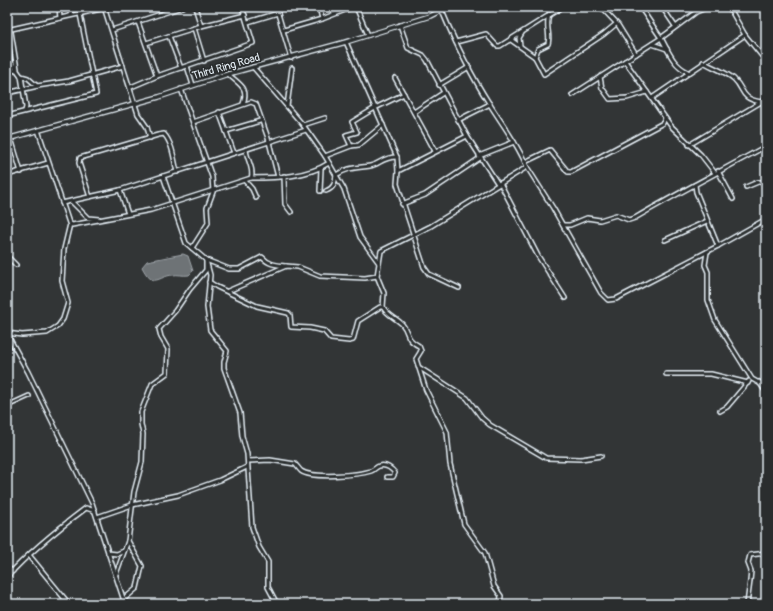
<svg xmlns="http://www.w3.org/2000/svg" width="773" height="611" viewBox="0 0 773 611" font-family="Pangolin,sans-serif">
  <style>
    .water { fill: #6e7376; stroke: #9fa5aa }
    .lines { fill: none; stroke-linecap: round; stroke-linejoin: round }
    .minor-casing { stroke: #e8f1f8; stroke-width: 6 }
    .tertiary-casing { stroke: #e8f1f8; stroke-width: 6 }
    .minor { stroke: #2a2d2e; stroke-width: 3 }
    .tertiary { stroke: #2a2d2e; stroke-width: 3.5 }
    .labels { text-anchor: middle; stroke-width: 3.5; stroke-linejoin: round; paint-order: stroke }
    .street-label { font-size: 11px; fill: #e8f1f8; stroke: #2a2d2e }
  </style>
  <rect width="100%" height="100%" fill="#323536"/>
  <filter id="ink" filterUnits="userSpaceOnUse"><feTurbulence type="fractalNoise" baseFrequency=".025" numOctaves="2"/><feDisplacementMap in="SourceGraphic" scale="8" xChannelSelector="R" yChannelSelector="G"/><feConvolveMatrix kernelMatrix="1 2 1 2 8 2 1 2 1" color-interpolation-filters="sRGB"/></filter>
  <g filter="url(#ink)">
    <path class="water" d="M183 254 188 256 193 271 189 275C183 276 178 274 173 275 158 276 154 290 142 267L147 261Z"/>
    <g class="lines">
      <g class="minor-casing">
        <g id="minor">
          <path d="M7 7H8"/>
          <path d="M59 7 60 18"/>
          <path d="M104 7 138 114 147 127 150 138"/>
          <path d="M195 7 201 26"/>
          <path d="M276 7 291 58"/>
          <path d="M319 7 322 19"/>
          <path d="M356 7 368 35"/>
          <path d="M601 7 618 25 636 54"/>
          <path d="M640 7C647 17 654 28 661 38 669 52 673 65 688 72"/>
          <path d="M662 7 675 26"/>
          <path d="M729 7 745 35 766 61"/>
          <path d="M549 14C545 29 551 33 548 44L538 49 535 57 544 74 604 34 616 24"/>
          <path d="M71 15 73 7"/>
          <path d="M138 22 157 76"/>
          <path d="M248 22 278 13"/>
          <path d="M400 25 408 48 423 55 427 60 467 136 498 184"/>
          <path d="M194 28 204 61"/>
          <path d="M7 30 105 8"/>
          <path d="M112 30 182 7"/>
          <path d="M284 30 322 19 353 7"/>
          <path d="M169 36 181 68"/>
          <path d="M511 40 535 57"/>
          <path d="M346 42 397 157 398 171 397 184 424 267 429 274 459 288"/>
          <path d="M456 42 486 34 497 46H500L562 7"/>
          <path d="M146 43 201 26 245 15"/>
          <path d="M652 44 667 49"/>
          <path d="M520 46 519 38 522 33"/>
          <path d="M7 47 9 59 21 76 28 78 37 86 69 81 123 66"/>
          <path d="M625 61 671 126 701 155 715 173"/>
          <path d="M703 62C712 67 726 72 734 79 746 91 739 98 761 102L766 98"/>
          <path d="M187 66 193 85"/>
          <path d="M253 67 303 125 325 156 344 189 360 237 379 263"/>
          <path d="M7 74 17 69 11 32 9 30"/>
          <path d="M228 74C240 85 249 87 243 104"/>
          <path d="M21 76 26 107 25 111"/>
          <path d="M600 77 602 88 610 99 627 98 647 92"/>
          <path d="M395 78 435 151"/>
          <path d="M439 85 469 67"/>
          <path d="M131 87 157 76 253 43 242 7"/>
          <path d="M181 89 212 177 213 192 207 208 208 223 192 248"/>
          <path d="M7 93 38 86"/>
          <path d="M572 95 661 38 696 12 708 7"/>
          <path d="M652 98 745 35"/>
          <path d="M287 106 292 68"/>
          <path d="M219 112 234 153"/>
          <path d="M414 112 443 93"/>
          <path d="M7 116 96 94 80 14"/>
          <path d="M458 120 490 104"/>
          <path d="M193 122 251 102 256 104 268 138 278 177"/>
          <path d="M303 125 325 118"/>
          <path d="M38 130 69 223 72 225 151 210 251 178C255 170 246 158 246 149"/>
          <path d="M226 131 260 121"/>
          <path d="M11 138 21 172"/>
          <path d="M689 145 761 102"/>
          <path d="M351 146 359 145 383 125"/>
          <path d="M325 156 351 146 346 135 357 132 352 122 375 108 404 94"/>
          <path d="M479 156 514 142"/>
          <path d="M525 162 550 150 568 172H571L663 123 665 118"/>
          <path d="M527 167 553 208 601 293 608 300 616 299 718 246 766 219"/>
          <path d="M398 171 467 136"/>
          <path d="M718 171 733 199"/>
          <path d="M7 175 48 163"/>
          <path d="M163 176 186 243 206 260 210 275 207 307 210 330 227 351 224 362V368L240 413 242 436 247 454 252 527 259 547 268 562V587L277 604"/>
          <path d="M284 176 285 204 291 212"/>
          <path d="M251 178C277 178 307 177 329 163"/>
          <path d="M245 181 252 189 256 198"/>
          <path d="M500 183 538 256 565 298"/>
          <path d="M695 185 696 192 718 246"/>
          <path d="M746 187 758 182H766"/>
          <path d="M120 190 128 214"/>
          <path d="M320 191 321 169"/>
          <path d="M326 191C334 188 335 183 336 175 349 167 355 168 370 166 379 165 382 157 397 157"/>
          <path d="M90 197 79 163 80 158 158 135 164 134C173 144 174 160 177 172"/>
          <path d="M71 201 88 218 99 219"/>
          <path d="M62 203 120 190 306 130"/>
          <path d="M402 204 425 195 480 158"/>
          <path d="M563 225H570L587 218 600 220 616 215 629 220 635 218C678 193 723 170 766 146"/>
          <path d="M665 240 707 221"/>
          <path d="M707 252 705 265 708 272V300L715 320 752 379 759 383H766"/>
          <path d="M7 256 16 265"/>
          <path d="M209 282 217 287 257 306 288 313 290 315 291 327 310 328 324 331 331 339 349 341 353 340 358 321 380 307H383C388 316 395 317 402 324 410 333 404 338 419 346L421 351 416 359 426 390 447 432 450 464 464 524 485 553 494 586 501 596 500 604"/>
          <path d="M228 291 286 266 298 267 320 276 365 278 377 276"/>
          <path d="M383 307 384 293 377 276 381 251 431 226 527 167C518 144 502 124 489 103 471 75 455 42 442 11"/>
          <path d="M7 333 22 335 47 333 58 326 63 319 68 303 62 281 64 249 70 224"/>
          <path d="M7 334 28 372 92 503 125 604"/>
          <path d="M420 368 467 398 482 418 490 425 546 458 581 459 601 456"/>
          <path d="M666 374H711L748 383"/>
          <path d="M759 382 766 392"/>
          <path d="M7 406 29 396"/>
          <path d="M720 411 727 407 749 381"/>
          <path d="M248 461 270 460 295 464C297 466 299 469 301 471 312 479 358 475 371 471 374 470 376 467 379 466 386 464 391 468 395 473L393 477H387"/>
          <path d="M97 517 132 505 178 495 220 480 247 467"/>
          <path d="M108 553 117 554 124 551"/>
          <path d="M29 555 69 604"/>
          <path d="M7 568 13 571"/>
          <path d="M116 574 128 541"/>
          <path d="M7 577C30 551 58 529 86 508L95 511"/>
          <path d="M123 600 137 588 142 566 128 541 134 492 142 462 143 434 141 424V412L152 384 167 373 168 349 161 337 159 329 175 311 190 289 206 270V260L229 269H239L262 257C269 265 277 265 286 266"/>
          <path d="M747 604 750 581 751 571 748 563 750 555 766 553"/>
        </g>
      </g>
      <g class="tertiary-casing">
        <path id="tertiary" d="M7 139 159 97 228 74 346 42 430 16 448 7"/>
      </g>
      <use href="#minor" class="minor"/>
      <use href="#tertiary" class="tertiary"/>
    </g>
  </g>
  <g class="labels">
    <g class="street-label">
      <text transform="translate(226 66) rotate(-16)" y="4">Third Ring Road</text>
    </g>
  </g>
  <rect width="773" height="611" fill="none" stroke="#2a2d2e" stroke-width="24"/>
  <rect x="12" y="12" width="749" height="587" fill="none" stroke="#e8f1f8" stroke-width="1.5" filter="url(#ink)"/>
</svg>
